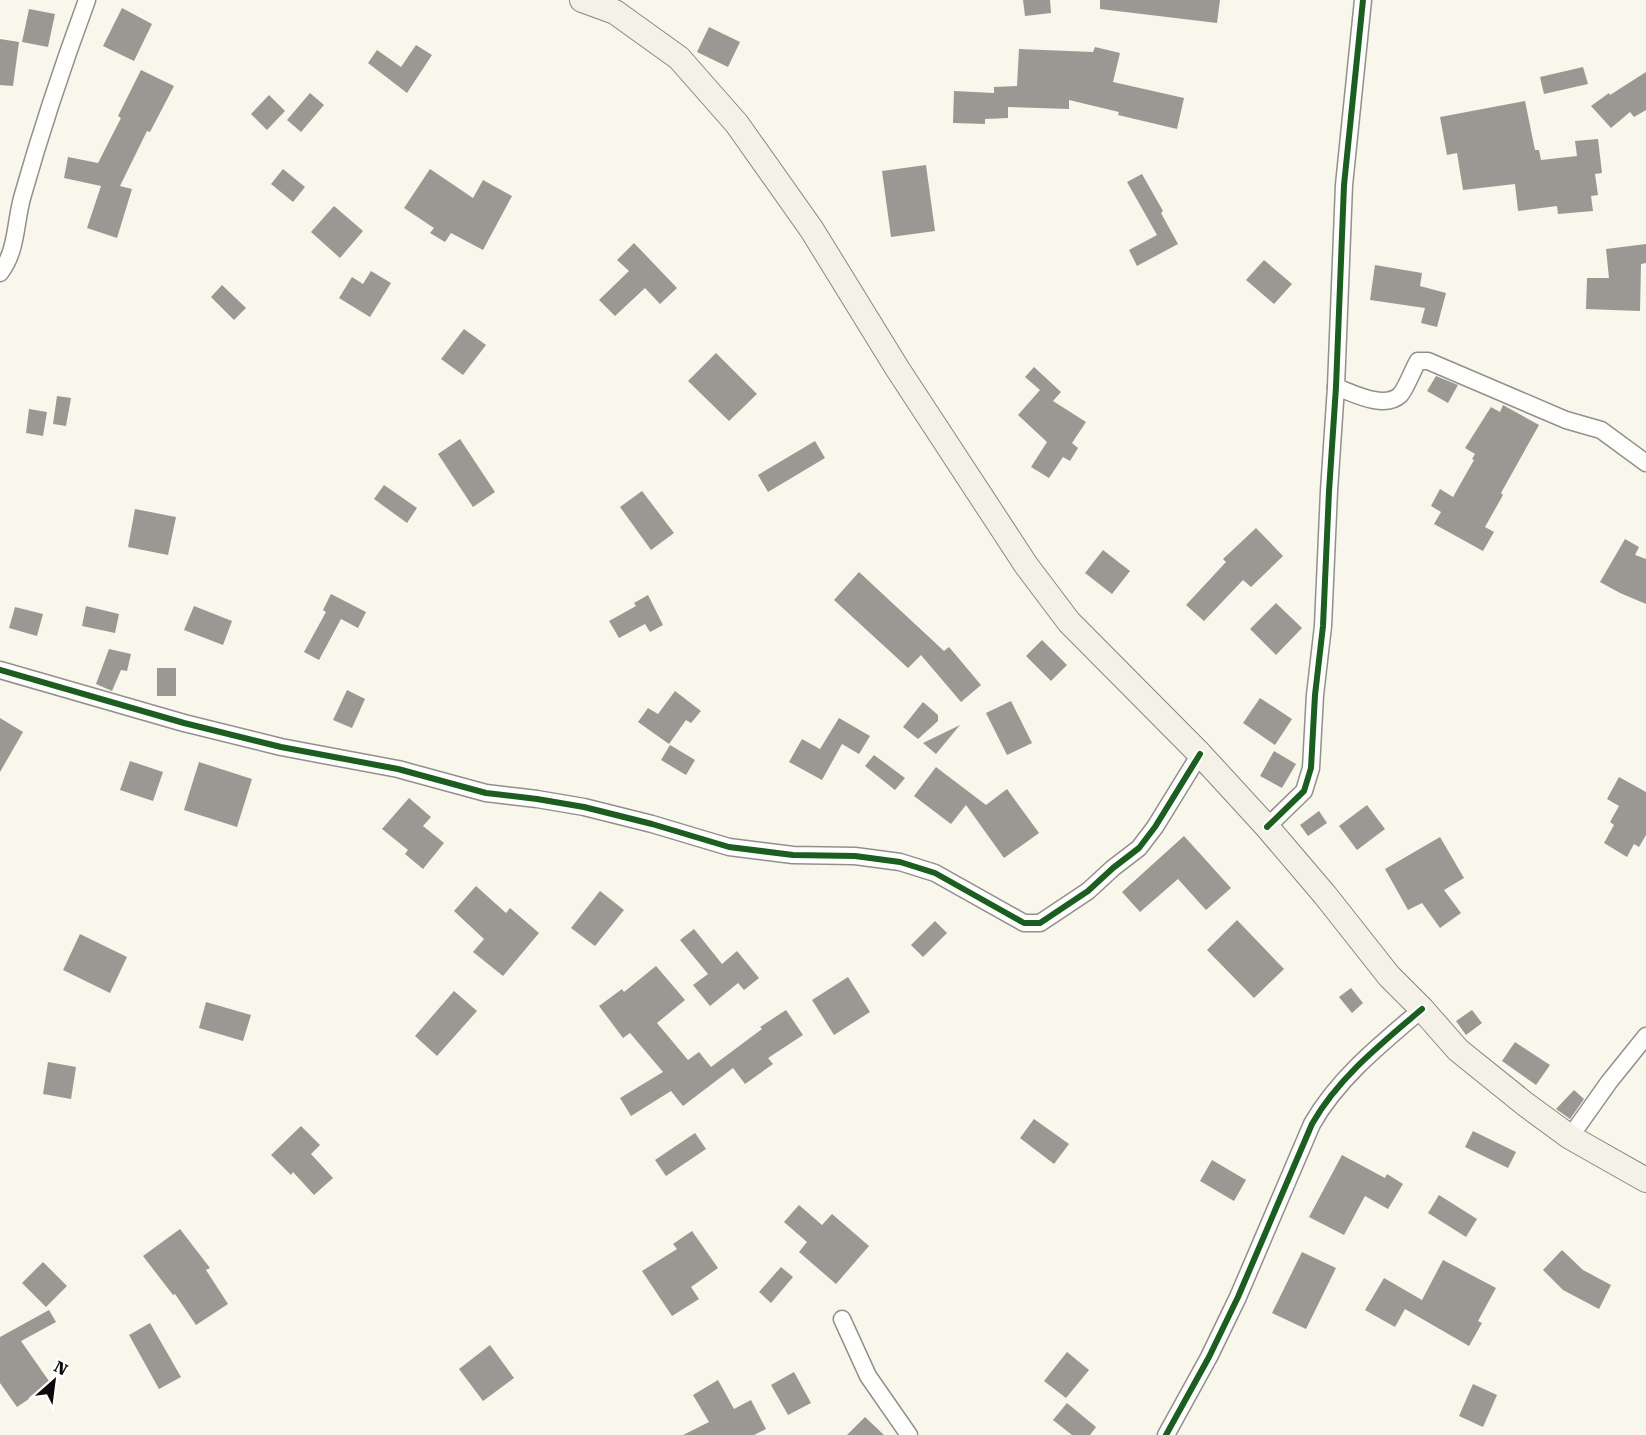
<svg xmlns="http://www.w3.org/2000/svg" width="1646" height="1435" viewBox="0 0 1646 1435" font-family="'Roboto Serif',serif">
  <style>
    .building { fill: #9b9893 }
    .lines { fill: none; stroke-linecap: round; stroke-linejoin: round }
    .street-casing { stroke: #92908c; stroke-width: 19 }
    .secondary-casing { stroke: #888782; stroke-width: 26 }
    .street { stroke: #fefefc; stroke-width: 16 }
    .secondary { stroke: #f4f2e6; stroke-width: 24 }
    .cycleway-casing { stroke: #fff; stroke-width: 10 }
    .cycleway { stroke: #1b5e20; stroke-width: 6 }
  </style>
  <rect width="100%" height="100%" fill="#f9f6ec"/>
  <g class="building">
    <path d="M1023 0H1050L1051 13 1025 16Z"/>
    <path d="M1100 0H1220L1217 23 1100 9Z"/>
    <path d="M122 8 152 24 134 61 103 46Z"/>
    <path d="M29 9 55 14 48 47 22 42Z"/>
    <path d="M709 27 740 42 728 67 697 52Z"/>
    <path d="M0 39 19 42 13 86 0 85Z"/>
    <path d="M416 45 432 55 407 93 368 63 377 50 401 67Z"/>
    <path d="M1095 47 1120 53 1113 82 1184 98 1177 129 1118 115 1119 112 1069 100V109L1008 107V118L985 119V124L953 123 954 91 994 93V87L1017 86 1019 49 1093 52Z"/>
    <path d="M1583 67 1588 84 1544 94 1540 77Z"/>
    <path d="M141 70 174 86 150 132 147 131 120 186 132 189 117 238 87 228 101 186 64 178 68 157 98 163 121 118 118 116Z"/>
    <path d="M1646 72V110L1634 117 1630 112 1611 128 1591 106 1609 93 1610 95Z"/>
    <path d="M310 93 324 105 301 132 287 120Z"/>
    <path d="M269 95 285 111 267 130 251 114Z"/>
    <path d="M1525 101 1535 150H1539L1541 160 1577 156 1575 141 1598 139 1602 173 1595 174 1598 195 1591 196 1593 211 1558 214 1557 206 1518 211 1515 184 1463 190 1457 153 1447 155 1440 117Z"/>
    <path d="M926 165 935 231 891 237 882 171Z"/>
    <path d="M283 169 305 187 293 202 271 184Z"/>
    <path d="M430 169 473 198 483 180 512 196 483 250 451 233 445 242 430 233 434 228 404 208Z"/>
    <path d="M1142 174 1163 211 1161 213 1178 244 1137 266 1129 250 1157 235 1127 182Z"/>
    <path d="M334 206 363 231 340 258 311 232Z"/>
    <path d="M634 243 677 288 660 304 645 288 615 316 599 300 629 271 617 260Z"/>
    <path d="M1646 244V263L1641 264 1640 311 1586 309 1587 278H1609L1606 249Z"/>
    <path d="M1264 260 1292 284 1274 304 1246 280Z"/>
    <path d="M1375 265 1422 273 1420 286 1446 293 1437 327 1421 323 1425 308 1370 300Z"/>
    <path d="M371 271 391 283 370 317 339 298 352 277 363 284Z"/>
    <path d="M222 285 246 308 234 320 211 297Z"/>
    <path d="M464 329 486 345 463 375 441 359Z"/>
    <path d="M716 353 757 394 729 421 688 381Z"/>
    <path d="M1034 367 1061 392 1053 401 1086 422 1072 443 1078 448 1070 461 1063 457 1049 478 1031 467 1047 442 1018 415 1040 390 1025 377Z"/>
    <path d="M1436 376 1458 385 1448 403 1427 391Z"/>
    <path d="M57 396 71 398 66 426 53 424Z"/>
    <path d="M1503 405 1539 425 1501 493 1503 495 1485 527 1494 532 1483 551 1434 524 1441 512 1431 506 1440 489 1453 497 1474 460 1472 459 1475 454 1465 448 1491 407 1500 412Z"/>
    <path d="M29 409 47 412 43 436 26 433Z"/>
    <path d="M460 439 495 492 473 507 438 454Z"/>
    <path d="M815 441 825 458 768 492 758 475Z"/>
    <path d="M384 485 417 508 407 523 374 499Z"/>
    <path d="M642 491 674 533 651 550 620 507Z"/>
    <path d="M135 509 176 517 168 555 128 547Z"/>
    <path d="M1256 528 1283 556 1251 587 1243 580 1204 621 1186 605 1226 562 1223 559Z"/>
    <path d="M1625 539 1639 547 1635 555 1646 559V604L1620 593 1600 582Z"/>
    <path d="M1103 550 1130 571 1112 594 1085 573Z"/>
    <path d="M859 572 944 651 949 647 981 685 961 702 921 655 908 668 834 600Z"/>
    <path d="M331 594 366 612 358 628 341 619 319 660 304 652 326 612 323 610Z"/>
    <path d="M648 595 663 625 650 632 645 624 619 638 609 621 636 606 634 603Z"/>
    <path d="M1276 603 1302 628 1276 655 1250 629Z"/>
    <path d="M86 606 119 614 115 633 82 626Z"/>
    <path d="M194 606 232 621 223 645 184 630Z"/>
    <path d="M15 607 43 614 37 636 9 628Z"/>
    <path d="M1042 640 1067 665 1051 681 1026 656Z"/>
    <path d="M109 649 131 654 127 671 121 670 112 691 96 684Z"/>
    <rect x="157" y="668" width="19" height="28"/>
    <path d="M347 690 365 699 352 728 333 720Z"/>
    <path d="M675 691 701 711 691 723 686 720 669 744 638 722 648 708 658 714Z"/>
    <path d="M1260 698 1292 719 1275 745 1243 723Z"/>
    <path d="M1011 701 1032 743 1007 755 986 713Z"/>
    <path d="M923 702 938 715V721L918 739 903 727Z"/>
    <path d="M0 718 23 732 0 772Z"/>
    <path d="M839 718 870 736 859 754 842 744 822 780 789 762 802 739 820 749Z"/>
    <path d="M960 725 936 754 923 743Z"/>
    <path d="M670 745 695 760 686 775 661 760Z"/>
    <path d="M1274 751 1296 764 1282 788 1260 776Z"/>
    <path d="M874 755 905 778 895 790 865 766Z"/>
    <path d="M130 761 163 772 153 801 120 790Z"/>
    <path d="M199 762 252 779 237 827 184 810Z"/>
    <path d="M936 767 986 805 1007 789 1039 833 1004 858 966 805 951 824 914 796Z"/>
    <path d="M1619 777 1646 792V835L1639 847 1634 844 1627 857 1604 843 1614 825 1610 822 1619 806 1607 799Z"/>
    <path d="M409 798 431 817 423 826 444 843 423 869 405 854 408 850 382 829Z"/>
    <path d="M1367 805 1385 829 1357 850 1339 826Z"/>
    <path d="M1319 811 1327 823 1308 836 1300 825Z"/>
    <path d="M1184 836 1231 888 1206 910 1178 879 1140 912 1122 892Z"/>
    <path d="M1440 837 1464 878 1444 890 1461 913 1440 928 1422 903 1408 910 1385 869Z"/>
    <path d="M476 886 506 913 510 908 539 933 503 976 473 952 484 939 454 911Z"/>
    <path d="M600 891 624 910 595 946 571 928Z"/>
    <path d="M1237 920 1284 969 1254 998 1207 950Z"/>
    <path d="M935 921 947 933 923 957 911 945Z"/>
    <path d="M694 929 722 964 737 951 759 978 744 990 738 983 710 1006 693 985 708 974 680 940Z"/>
    <path d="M80 934 127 957 110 993 63 970Z"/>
    <path d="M656 966 685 1000 657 1023 688 1060 699 1052 711 1067 762 1029 760 1027 786 1010 803 1035 768 1058 773 1064 745 1084 733 1068 683 1106 671 1091 631 1116 620 1098 663 1072 630 1033 623 1038 599 1006 622 989 624 992Z"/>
    <path d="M848 977 870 1012 834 1035 812 1000Z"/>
    <path d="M1351 988 1363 1003 1352 1013 1339 997Z"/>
    <path d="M454 991 477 1011 437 1056 415 1036Z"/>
    <path d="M206 1002 251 1015 243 1041 199 1028Z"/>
    <path d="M1472 1010 1482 1023 1466 1035 1456 1021Z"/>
    <path d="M1515 1042 1550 1065 1536 1085 1502 1061Z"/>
    <path d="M48 1062 76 1067 71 1099 43 1094Z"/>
    <path d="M1574 1090 1584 1099 1570 1119 1556 1109Z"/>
    <path d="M1034 1119 1069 1144 1054 1164 1020 1138Z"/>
    <path d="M301 1126 320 1145 311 1154 333 1178 314 1195 293 1172 291 1175 271 1155Z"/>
    <path d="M1473 1131 1516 1152 1508 1168 1465 1147Z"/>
    <path d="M695 1133 706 1149 666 1176 655 1160Z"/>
    <path d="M1342 1155 1385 1178 1387 1174 1403 1184 1388 1209 1365 1196 1344 1235 1309 1217Z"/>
    <path d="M1212 1160 1246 1180 1234 1201 1200 1181Z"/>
    <path d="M1439 1195 1477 1219 1466 1237 1428 1213Z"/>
    <path d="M799 1205 822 1225 832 1214 869 1246 836 1284 799 1252 807 1242 784 1222Z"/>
    <path d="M180 1229 210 1268 206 1270 228 1304 196 1325 175 1294 173 1295 143 1256Z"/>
    <path d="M692 1231 718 1268 691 1287 699 1299 672 1316 642 1271 677 1249 673 1244Z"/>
    <path d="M1562 1250 1583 1270 1611 1285 1599 1309 1563 1290 1543 1270Z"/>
    <path d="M1302 1252 1336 1268 1306 1329 1272 1313Z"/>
    <path d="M1443 1260 1496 1288 1478 1321 1482 1323 1469 1346 1405 1309 1395 1327 1365 1310 1384 1278 1422 1300Z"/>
    <path d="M43 1262 67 1286 46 1307 22 1283Z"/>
    <path d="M781 1267 793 1277 771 1303 759 1292Z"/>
    <path d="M49 1310 56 1322 21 1341 51 1384 17 1407 0 1383V1337Z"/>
    <path d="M150 1323 181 1377 159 1389 129 1335Z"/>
    <path d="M490 1345 514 1378 483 1401 459 1369Z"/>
    <path d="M1067 1352 1089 1370 1066 1398 1044 1381Z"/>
    <path d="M794 1372 811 1403 788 1415 771 1385Z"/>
    <path d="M718 1380 734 1409 751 1400 766 1429 754 1435H683L709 1422 693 1395Z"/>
    <path d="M1473 1384 1497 1395 1483 1427 1459 1416Z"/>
    <path d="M1067 1403 1096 1427 1090 1435H1072L1053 1420Z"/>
    <path d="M865 1417 884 1435H847Z"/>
  </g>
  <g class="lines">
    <g class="street-casing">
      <g id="street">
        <path d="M0 273C17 251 15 224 22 198 41 131 63 65 87 0"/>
        <path d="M1336 387C1353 393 1384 410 1400 395 1406 389 1413 369 1418 361H1428L1566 420 1601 430 1646 463"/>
        <path d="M0 670 184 723 281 747 398 769 486 793 537 799 584 807 652 824 729 847 793 855 855 856 900 862 935 873 1024 923H1040L1088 891 1113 868 1139 848 1155 827 1200 754"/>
        <path d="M1267 827 1304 791 1311 768 1315 695 1323 626 1329 491 1336 387 1344 185 1363 0"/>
        <path d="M1570 1137 1609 1082 1646 1036"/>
        <path d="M842 1319 868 1376 909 1435"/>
        <path d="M1166 1435 1209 1357 1238 1297 1312 1124C1338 1078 1382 1043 1422 1009"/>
      </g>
    </g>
    <g class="secondary-casing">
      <path id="secondary" d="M582 0 615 12 679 58 737 124 812 230 897 368 1026 565 1069 622 1200 754 1267 827 1325 895 1389 976 1422 1009 1458 1050 1525 1104 1570 1137 1646 1180"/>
    </g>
    <use href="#street" class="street"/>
    <use href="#secondary" class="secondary"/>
    <g class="cycleway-casing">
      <g id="cycleway">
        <path d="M0 670 184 723 281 747 398 769 486 793 537 799 584 807 652 824 729 847 793 855 855 856 900 862 935 873 1024 923H1040L1088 891 1113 868 1139 848 1155 827 1200 754"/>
        <path d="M1267 827 1304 791 1311 768 1315 695 1323 626 1329 491 1336 387 1344 185 1363 0"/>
        <path d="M1166 1435 1209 1357 1238 1297 1312 1124C1338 1078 1382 1043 1422 1009"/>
      </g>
    </g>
    <use href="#cycleway" class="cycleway"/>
  </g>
  <g transform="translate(54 1381) rotate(28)" stroke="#ffffff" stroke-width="4.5" paint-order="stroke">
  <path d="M0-4.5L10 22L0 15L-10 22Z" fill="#0a0a0a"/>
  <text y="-9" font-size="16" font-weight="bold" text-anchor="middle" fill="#0a0a0a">N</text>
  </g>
</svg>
